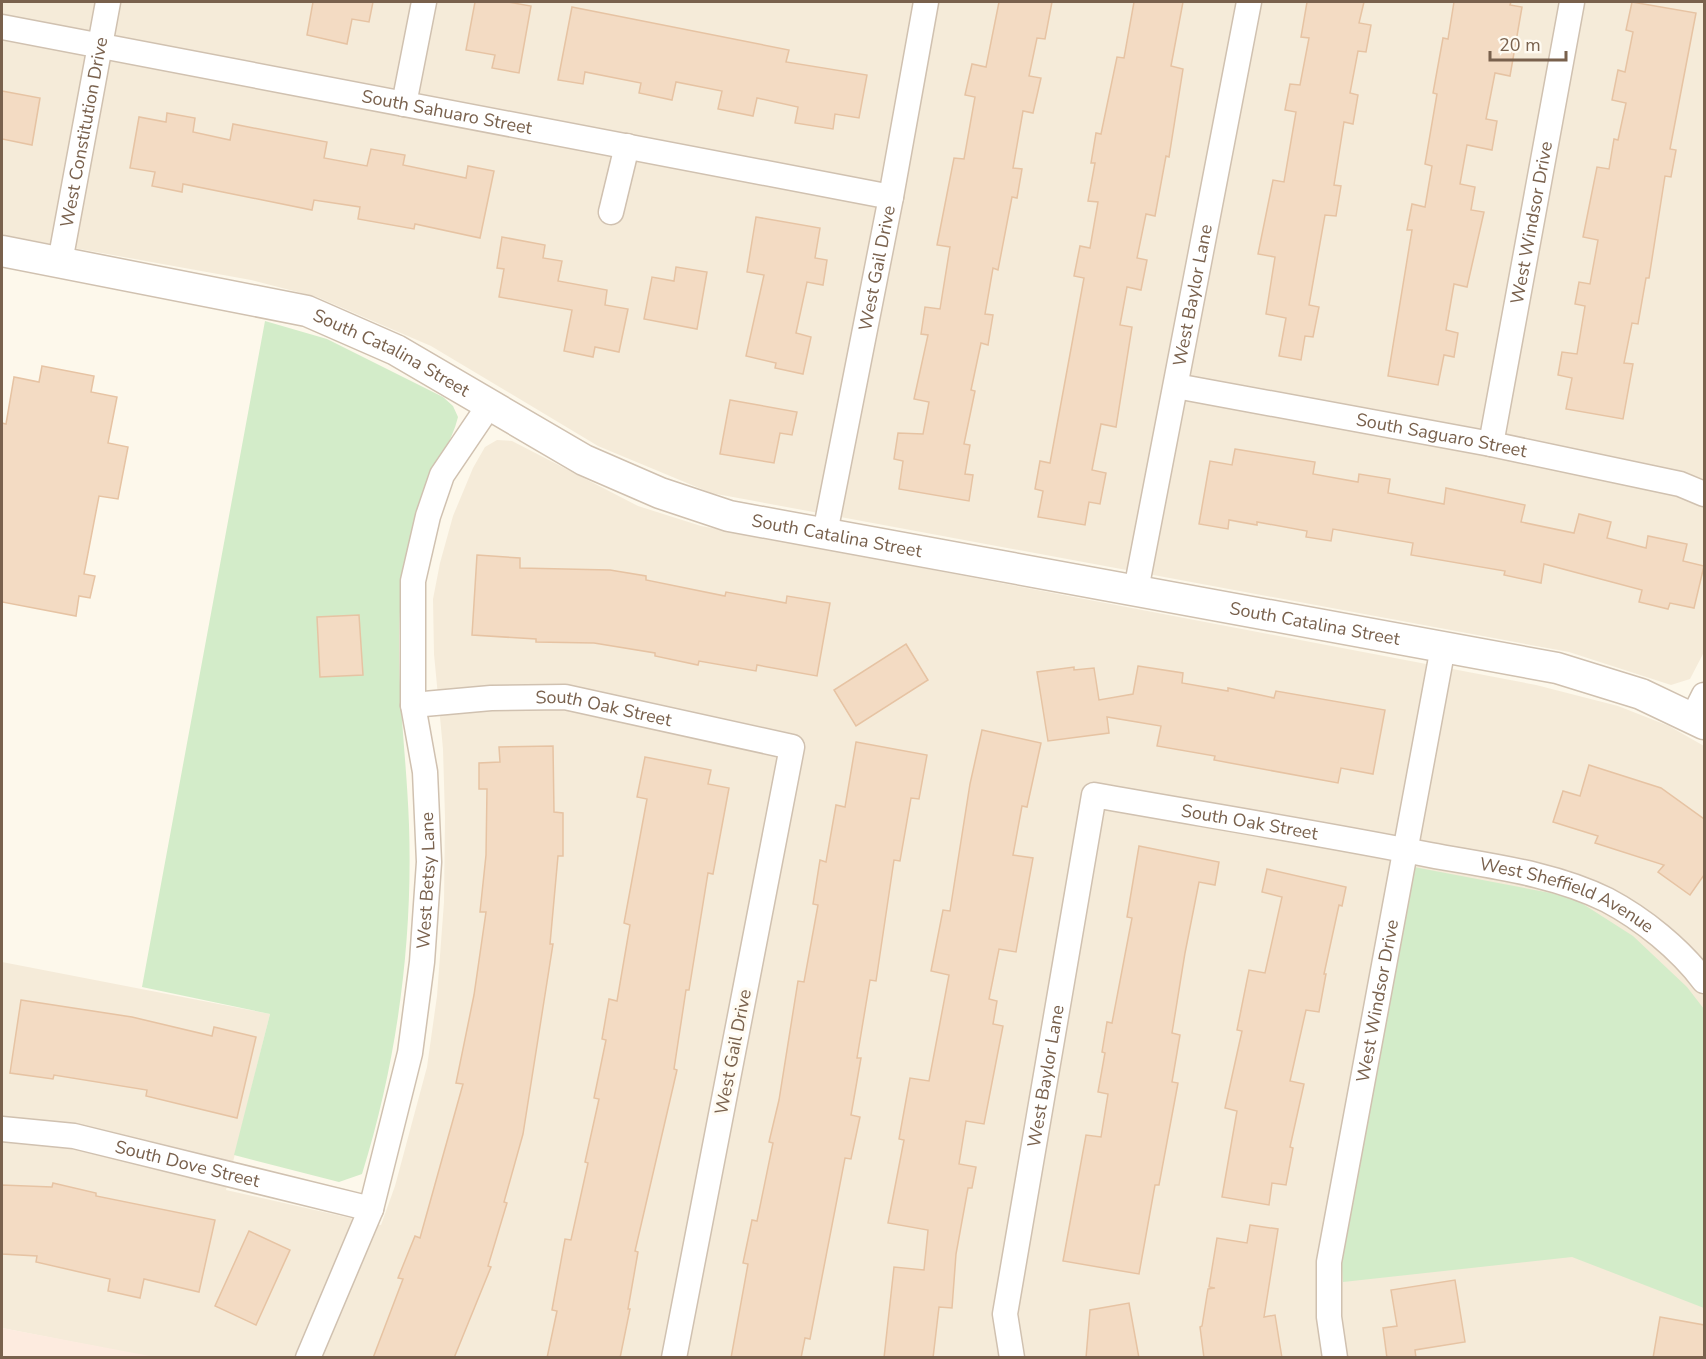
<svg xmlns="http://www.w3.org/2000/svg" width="1706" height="1359" viewBox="0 0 1706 1359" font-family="'Nunito Sans',sans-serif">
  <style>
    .residential { fill: #f5ebd9 }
    .commercial { fill: #fdebdf }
    .green { fill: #d3ecc9 }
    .building { fill: #f3dbc3; stroke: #e6c3a3; stroke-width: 1.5 }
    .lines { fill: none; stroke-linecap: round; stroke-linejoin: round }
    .minor-casing { stroke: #d0c1b0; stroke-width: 27 }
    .tertiary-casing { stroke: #d0c1b0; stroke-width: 33 }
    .minor { stroke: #fff; stroke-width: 24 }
    .tertiary { stroke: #fff; stroke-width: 30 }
    .labels { text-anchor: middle; stroke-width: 6; stroke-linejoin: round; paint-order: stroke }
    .street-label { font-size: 18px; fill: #79614d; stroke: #fffbf2 }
  </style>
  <rect width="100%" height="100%" fill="#fdf8eb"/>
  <g class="residential">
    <path d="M2 2H1704V652L1690 679 1671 685 1569 652 711 493 598 446 431 346 317 297 251 280 2 235Z"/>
    <path d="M497 440 512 441 638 506 701 526 1536 685 1618 706 1669 726 1704 746V1357L155 1358 2 1328V962L270 1014 226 1190 381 1225 395 1186 427 1067 437 996 444 902 445 817 443 749 434 654 433 599 440 563 453 516 473 468 485 447Z"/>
  </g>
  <path class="commercial" d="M2 1328 155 1357H2Z"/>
  <g class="green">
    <path d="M265 321 327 339 443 397 453 406 458 417C452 443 435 463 426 487 418 510 411 537 406 562 390 648 406 738 409 825 413 942 397 1062 362 1174L339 1182 234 1155 270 1014 142 987Z"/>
    <path d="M1414 867 1572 897 1633 936 1687 987 1704 1009V1308L1572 1257 1343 1282 1341 1256Z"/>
  </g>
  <g class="building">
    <path d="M313 2H373L369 22 352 19 347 44 307 35Z"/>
    <path d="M475 2H508L531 6 519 73 492 68 495 55 466 50Z"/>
    <path d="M999 2H1052L1045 39 1037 38 1029 76 1041 78 1033 113 1023 111 1013 168 1022 169 1017 198 1012 197 998 270 993 268 985 314 993 315 988 345 981 343 971 390 975 391 964 444 970 445 965 474 973 475 969 501 899 489 903 461 894 459 898 433 923 434 929 402 914 399 928 335 921 334 925 307 940 309 950 247 937 245 954 158 964 159 975 97 965 95 972 64 986 67Z"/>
    <path d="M1134 2H1183L1171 66 1183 69 1169 157 1166 156 1155 216 1146 214 1137 258 1147 260 1141 290 1127 287 1120 325 1132 327 1116 427 1101 424 1092 470 1106 473 1100 504 1089 502 1085 525 1038 517 1043 491 1035 489 1040 461 1050 463 1084 278 1074 276 1080 246 1090 248 1098 202 1088 201 1095 163H1091L1096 133 1101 134 1117 57 1124 58Z"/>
    <path d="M1307 2H1364L1359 23 1371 25 1366 52 1358 51 1350 93 1358 95 1353 124 1344 122 1334 185 1341 186 1336 216 1325 215 1309 305 1319 307 1313 337 1305 336 1301 360 1279 356 1286 318 1266 314 1275 257 1258 254 1273 180 1284 182 1296 112 1285 110 1290 84 1300 85 1309 38 1301 37Z"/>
    <path d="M1454 2H1511L1510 5 1522 7 1510 76 1495 73 1486 119 1497 121 1492 150 1467 145 1460 184 1475 187 1471 210 1484 212 1467 287 1454 284 1446 330 1458 333 1454 357 1444 355 1438 385 1388 376 1412 230H1407L1412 204 1425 207 1432 166 1425 164 1437 94 1433 93 1443 38 1448 39Z"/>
    <path d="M1632 2 1696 13 1670 149 1676 150 1671 177 1665 176 1649 278H1646L1638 324 1632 323 1624 363 1633 364 1623 419 1566 409 1572 378 1558 375 1562 352 1577 354 1585 306 1575 304 1579 282 1590 284 1598 240 1583 237 1597 167 1609 169 1614 139 1618 140 1626 103 1612 100 1618 70 1625 72 1633 32 1626 30Z"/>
    <path d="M572 7 789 50 786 62 867 75 859 118 835 114 833 129 795 123 798 107 757 98 753 116 718 109 722 91 676 82 672 100 639 93 641 83 585 72 583 84 558 80Z"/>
    <path d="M2 91 40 98 32 145 2 139Z"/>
    <path d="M167 113 195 118 193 132 230 140 233 124 327 142 324 158 367 166 371 149 405 155 403 165 466 178 468 166 494 171 480 238 415 224 414 229 358 219 360 207 314 200 312 210 183 184 182 192 152 186 155 172 130 168 139 117 166 122Z"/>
    <path d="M756 217 820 228 815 258 827 260 823 285 807 282 796 333 811 337 803 374 775 368 776 363 746 356 764 275 747 272Z"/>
    <path d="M502 237 545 245 543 258 562 261 558 281 607 290 605 305 628 309 619 352 595 347 593 357 564 351 572 310 499 297 504 269 497 268Z"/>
    <path d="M676 267 707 272 697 329 644 319 652 277 674 281Z"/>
    <path d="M42 366 94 376 91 392 117 397 108 443 128 447 118 499 99 496 84 574 95 576 90 598 79 596 76 616 2 602V423L6 424 14 377 39 382Z"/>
    <path d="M730 400 797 412 792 435 780 433 774 463 720 454Z"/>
    <path d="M1235 449 1315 462 1313 474 1358 482 1359 474 1390 479 1388 493 1444 504 1446 488 1525 505 1521 522 1574 533 1579 514 1611 522 1607 538 1646 548 1648 536 1687 544 1683 561 1704 566 1694 608 1670 603 1668 609 1639 602 1642 590 1544 564 1541 583 1504 575 1505 571 1411 555 1413 543 1333 529 1331 541 1306 537 1307 531 1257 522V525L1229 520 1228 529 1199 524 1210 461 1232 465Z"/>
    <path d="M477 555 520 558V568L610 570 646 576V580L725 596 726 592 786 603 787 596 830 603 817 676 757 665 756 671 699 661 698 665 655 656V653L594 643 536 642V639L472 635Z"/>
    <path d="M359 615 363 675 320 677 317 617Z"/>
    <path d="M906 644 928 680 856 726 834 690Z"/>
    <path d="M1138 666 1183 673 1182 683 1228 691V688L1274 698 1276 691 1385 710 1373 774 1341 768 1338 783 1214 760 1215 756 1157 746 1161 726 1107 717 1109 733 1048 741 1037 672 1074 667V670L1094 668 1099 700 1133 694Z"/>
    <path d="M982 730 1041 743 1027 807 1022 806 1013 855 1033 858 1016 952 999 949 989 999 997 1001 993 1024 1003 1026 984 1124 966 1121 959 1164 976 1167 972 1188H968L956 1254 952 1308 939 1307 933 1358H884L894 1267 924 1270 928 1230 888 1223 904 1140 899 1139 910 1078 929 1081 949 975 931 971 943 910 950 911 970 784Z"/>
    <path d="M856 742 927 755 919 799 911 798 900 861 894 860 876 981 870 980 857 1058H861L851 1115 860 1117 851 1159 845 1158 810 1339 805 1338 801 1358H731L748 1264 743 1263 752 1220 757 1221 773 1143 769 1142 779 1100 798 981 804 982 818 905 813 904 820 860 826 862 836 805 845 807Z"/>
    <path d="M553 746 554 812 563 813V856H558L550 944H553L523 1134 504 1202 507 1203 488 1266 491 1267 454 1358H373L403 1279 398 1278 415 1236 420 1238 463 1084 456 1083 474 995 486 912H480L486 855 487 789H479V763L500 762 499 747Z"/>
    <path d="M645 757 711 770 708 784 729 788 713 874 708 873 689 990H686L674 1069 677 1070 635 1251 638 1252 628 1309H630L620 1358H547L557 1311 552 1310 565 1239 571 1240 588 1163 585 1162 599 1099 594 1098 606 1040 602 1039 609 999 617 1001 630 925 624 923 647 799 637 797Z"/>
    <path d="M1589 765 1661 788 1704 819V875L1690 895 1658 872 1664 865 1595 843 1598 836 1553 822 1563 791 1580 796Z"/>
    <path d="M1139 846 1219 862 1215 885 1199 882 1185 953 1172 1033 1180 1035 1172 1082 1178 1083 1159 1185H1155L1139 1274 1063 1261 1086 1135 1101 1137 1108 1094 1098 1092 1105 1053 1102 1052 1107 1022 1112 1023 1132 918 1127 917Z"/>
    <path d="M1267 869 1346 887 1342 906 1339 905 1324 974H1326L1319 1012 1306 1010 1290 1081 1304 1084 1290 1147 1293 1148 1286 1185 1272 1183 1269 1205 1222 1197 1237 1111 1225 1108 1242 1031 1237 1030 1249 970 1265 973 1282 897 1262 892Z"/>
    <path d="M21 1000 132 1017 212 1036 214 1027 256 1037 237 1118 146 1096 147 1090 54 1075 53 1079 10 1073Z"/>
    <path d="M53 1183 96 1193V1196L215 1220 199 1292 144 1279 140 1298 108 1291 110 1279 36 1262 37 1256 2 1254V1185L52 1187Z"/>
    <path d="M1250 1225 1278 1229 1264 1317 1275 1315 1282 1358H1204L1200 1327 1202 1326 1208 1289 1215 1288 1209 1287 1217 1238 1247 1243Z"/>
    <path d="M249 1231 290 1250 256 1325 215 1306Z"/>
    <path d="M1455 1280 1465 1342 1415 1350 1416 1358H1387L1383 1328 1397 1326 1391 1290Z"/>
    <path d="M1129 1303 1139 1358H1086L1090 1310Z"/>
    <path d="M1660 1317 1704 1325V1358H1653Z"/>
  </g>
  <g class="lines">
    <g class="minor-casing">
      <g id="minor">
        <path id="s1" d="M2 27 891 197"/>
        <path d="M404 104 424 2"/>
        <path d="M611 212 627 146"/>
        <path id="s2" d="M60 262 108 2"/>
        <path id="s3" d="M1176 386 1491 444 1680 484 1704 494"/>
        <path id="s4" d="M1491 444 1572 2"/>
        <path id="s5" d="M825 533 891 197 926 2"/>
        <path id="s6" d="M1136 590 1249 2"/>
        <path id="s7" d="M413 705 491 698 565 697 792 747 674 1358"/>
        <path d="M1693 717 1704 695"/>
        <path id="s8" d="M2 1129 74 1136 371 1209"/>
        <path id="s9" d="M308 1358 371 1209 410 1053 422 962 429 862 425 772 413 705V581L428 516 442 475 490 404"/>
        <path id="s10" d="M1012 1358 1005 1314 1094 795C1206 815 1319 833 1430 855 1489 866 1553 873 1607 900 1643 919 1680 949 1704 981"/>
        <path id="s11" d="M1335 1358 1329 1317V1262L1443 647"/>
      </g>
    </g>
    <g class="tertiary-casing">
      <g id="tertiary">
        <path id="s12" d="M2 251 307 311 396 350 584 460 660 493 729 516 1557 668 1641 694 1704 724"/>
      </g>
    </g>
    <use href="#minor" class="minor"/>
    <use href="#tertiary" class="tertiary"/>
  </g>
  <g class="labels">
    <g class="street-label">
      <text dy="6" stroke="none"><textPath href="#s1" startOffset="453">South Sahuaro Street</textPath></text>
      <text dy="6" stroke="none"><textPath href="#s2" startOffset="132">West Constitution Drive</textPath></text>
      <text dy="6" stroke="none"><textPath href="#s4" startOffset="225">West Windsor Drive</textPath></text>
      <text dy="6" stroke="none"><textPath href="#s5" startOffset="270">West Gail Drive</textPath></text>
      <text dy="6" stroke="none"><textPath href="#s6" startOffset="300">West Baylor Lane</textPath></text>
      <text dy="6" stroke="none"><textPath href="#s12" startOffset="405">South Catalina Street</textPath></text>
      <text dy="6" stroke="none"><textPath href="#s3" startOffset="270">South Saguaro Street</textPath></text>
      <text dy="6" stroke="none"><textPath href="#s12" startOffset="891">South Catalina Street</textPath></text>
      <text dy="6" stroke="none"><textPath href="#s12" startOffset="1377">South Catalina Street</textPath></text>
      <text dy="6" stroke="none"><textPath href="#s7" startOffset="192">South Oak Street</textPath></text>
      <text dy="6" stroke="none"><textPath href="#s10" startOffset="729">South Oak Street</textPath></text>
      <text dy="6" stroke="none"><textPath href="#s9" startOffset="496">West Betsy Lane</textPath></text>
      <text dy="6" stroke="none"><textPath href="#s10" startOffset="1056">West Sheffield Avenue</textPath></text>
      <text dy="6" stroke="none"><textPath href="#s11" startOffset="362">West Windsor Drive</textPath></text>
      <text transform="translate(733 1052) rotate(-79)" y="6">West Gail Drive</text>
      <text dy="6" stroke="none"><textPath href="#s10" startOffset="286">West Baylor Lane</textPath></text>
      <text dy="6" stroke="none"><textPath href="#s8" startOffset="189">South Dove Street</textPath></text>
    </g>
  </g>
  <rect width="1706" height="1359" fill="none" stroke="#79614d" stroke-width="6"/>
  <path d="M1490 51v9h76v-9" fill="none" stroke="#79614d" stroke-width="3"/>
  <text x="1499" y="51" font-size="18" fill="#79614d" stroke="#fffbf2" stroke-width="4.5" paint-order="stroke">20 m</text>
</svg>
